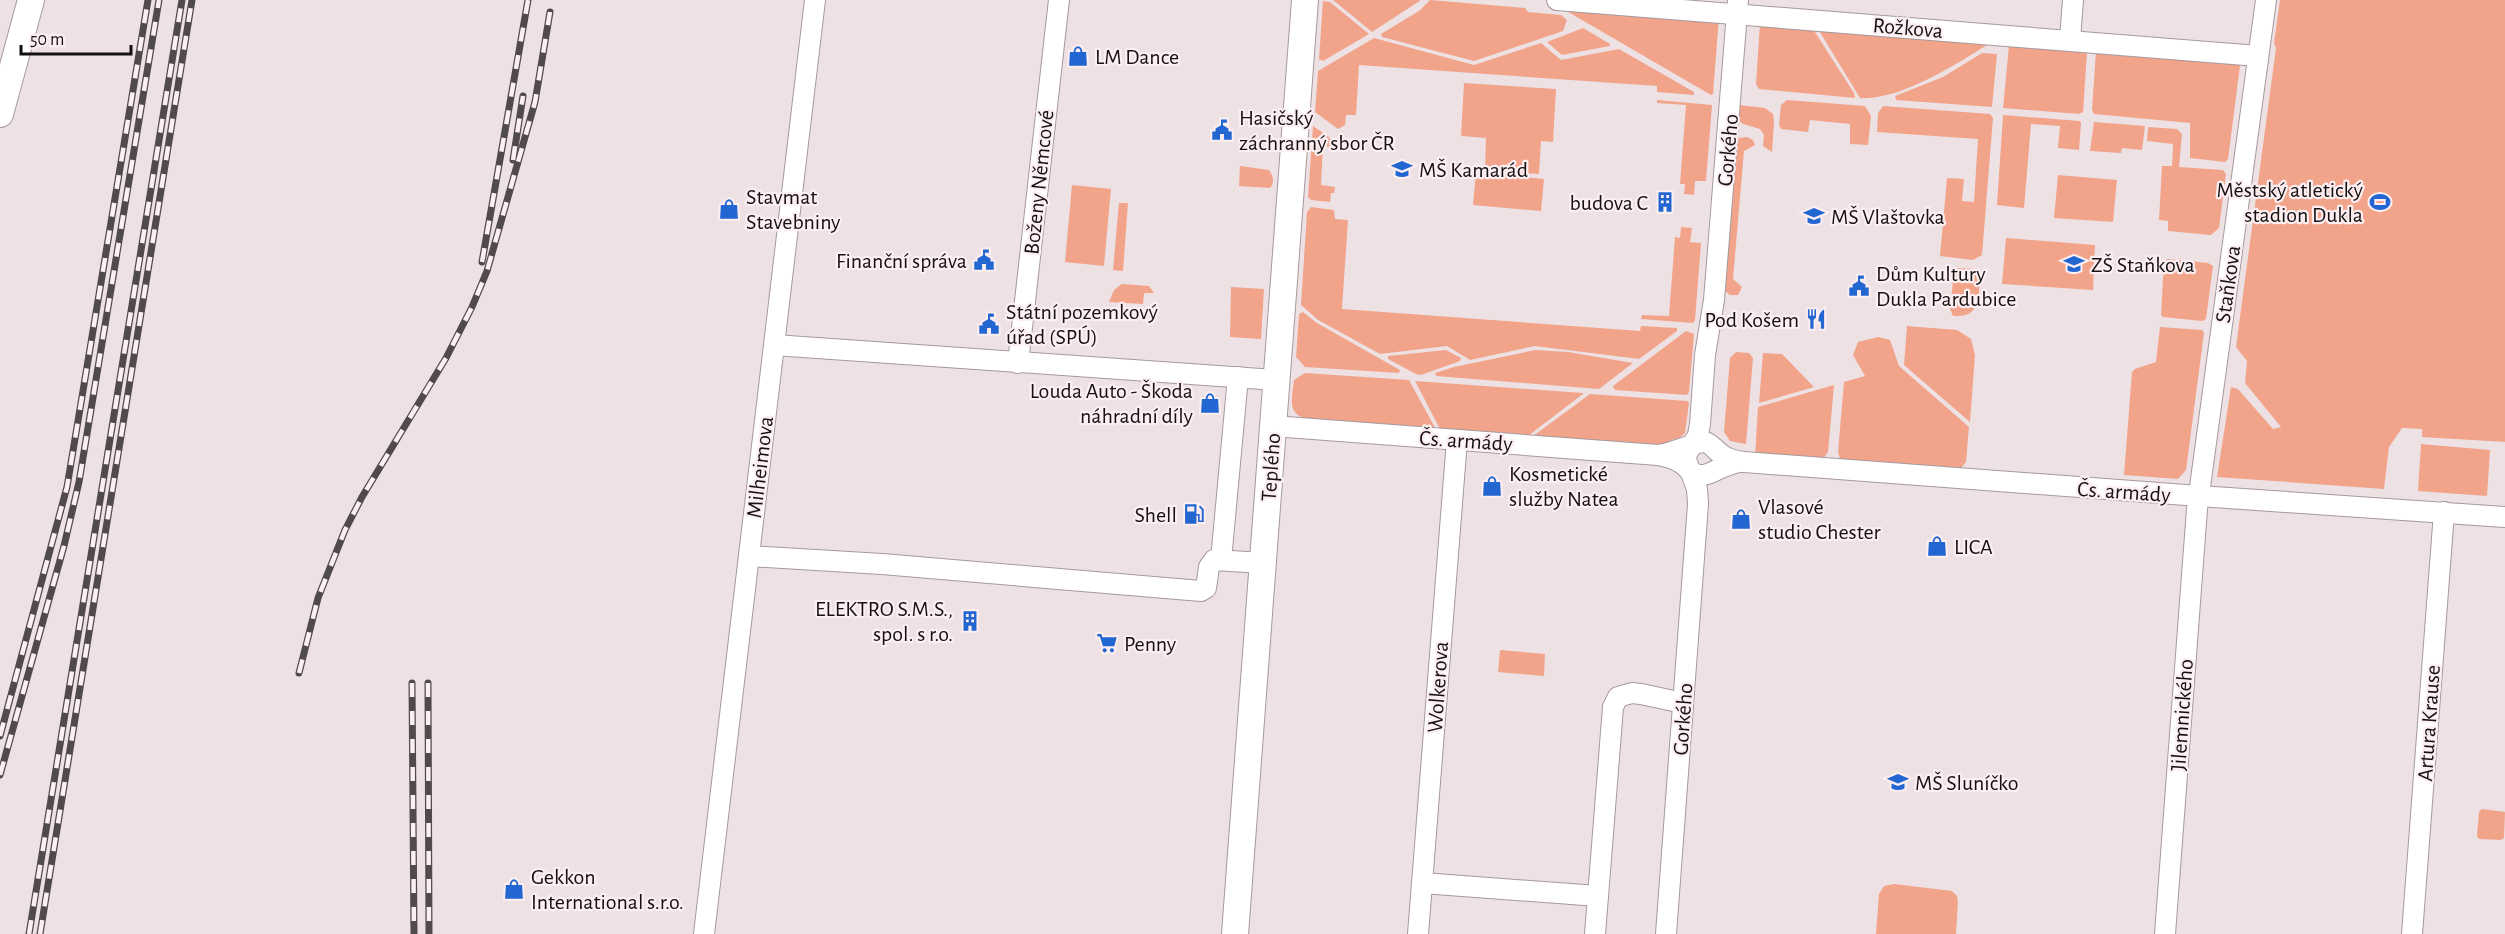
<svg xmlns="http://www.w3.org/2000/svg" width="2505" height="934" viewBox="0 0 2505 934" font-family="'Alegreya Sans',sans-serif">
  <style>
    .green { fill: #f1a48a }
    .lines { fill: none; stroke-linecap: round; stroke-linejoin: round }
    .minor-casing { stroke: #a6999d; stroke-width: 22 }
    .major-casing { stroke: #a6999d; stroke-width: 28 }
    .minor { stroke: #fff; stroke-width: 20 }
    .major { stroke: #fff; stroke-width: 26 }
    .rail-casing { stroke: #514a4c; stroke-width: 7 }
    .rail { stroke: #fceef1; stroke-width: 4.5; stroke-dasharray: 14; stroke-linecap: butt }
    .labels { text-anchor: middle; stroke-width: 4.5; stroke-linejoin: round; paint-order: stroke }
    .street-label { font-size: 22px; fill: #151011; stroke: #fceef1 }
    .poi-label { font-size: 22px; fill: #151011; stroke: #fceef1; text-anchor: start }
  </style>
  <rect width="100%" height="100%" fill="#eee1e4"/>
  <g class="green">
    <path d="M1333 0H1421L1372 32Z"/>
    <path d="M1430 0 1525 8 1528 12 1561 15 1567 20 1563 31 1474 61 1382 37 1381 34 1419 11Z"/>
    <path d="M2280 0H2505V442L2422 437V429L2402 428 2389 447 2384 489 2217 477 2231 387 2238 389 2273 429 2281 427 2245 383 2247 361 2236 347 2276 48 2274 43Z"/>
    <path d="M1323 1 1330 2 1369 34 1323 61 1319 59Z"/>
    <path d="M1563 9 1719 17 1713 94 1711 95Z"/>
    <path d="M1760 24 1813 29 1854 93 1855 98 1759 89 1756 84Z"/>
    <path d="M1583 28 1610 44V46L1562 55 1547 42Z"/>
    <path d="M1818 29 1990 43C1957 64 1899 101 1860 98Z"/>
    <path d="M1374 38 1474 65 1541 43 1561 60 1619 49 1694 92V95L1657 92V86L1359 65 1356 115H1346L1345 125 1338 129 1315 112 1318 71Z"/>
    <path d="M2009 45 2087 51 2083 112 2079 114 2003 108Z"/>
    <path d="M2096 50 2241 58 2228 159 2225 162 2190 158V123L2094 114 2092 110Z"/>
    <path d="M1982 53 1997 54 1992 107 1896 100 1895 96 1943 77Z"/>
    <path d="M1464 83 1556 89 1553 142 1541 141 1539 174 1485 171 1486 138 1461 136Z"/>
    <path d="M1657 100 1712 105 1706 181H1695L1694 195 1684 194 1685 184H1680L1686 105 1657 103Z"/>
    <path d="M1787 100 1865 106 1871 116 1868 145 1850 144V124L1810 120 1808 132 1781 129 1779 125 1781 105Z"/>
    <path d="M1739 105 1765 108 1773 114 1774 122 1772 152 1763 146 1764 135 1760 129 1743 124 1739 121Z"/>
    <path d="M1883 106 1990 114 1993 118 1982 255 1973 260 1940 256 1947 178 1964 179 1962 201 1974 202 1978 139 1877 132 1878 113Z"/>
    <path d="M2003 115 2080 121 2081 123 2079 150 2058 148 2060 126 2031 124 2024 208 1997 205Z"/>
    <path d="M2094 122 2145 126 2142 150 2122 148 2121 153 2090 151Z"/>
    <path d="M1313 126C1321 132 1333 137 1334 147L1323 146 1321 185 1335 187 1334 193H1331L1330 202 1311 200 1308 197Z"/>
    <path d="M2148 127 2177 129 2182 134 2179 167 2223 170 2226 174 2219 228 2211 235 2168 231V221L2159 220 2162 166H2172L2173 144 2147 141Z"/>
    <path d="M1747 137 1753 140 1755 145 1744 151 1733 279 1742 287 1738 295H1730L1724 290 1736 141 1739 138Z"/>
    <path d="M1240 166 1269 170C1273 175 1275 183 1270 188L1239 186Z"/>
    <path d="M1476 172 1544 179 1541 211 1473 205Z"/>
    <path d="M2058 175 2117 180 2113 222 2054 218Z"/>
    <path d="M1072 185 1111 189 1104 266 1065 262Z"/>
    <path d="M1119 203H1128L1123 271 1113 270Z"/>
    <path d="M1311 207 1334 210 1335 219 1348 220 1342 309 1640 331 1641 326 1677 328V331L1639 359 1535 346 1470 360 1447 346 1380 354 1318 320 1301 305 1307 212Z"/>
    <path d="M1681 227 1692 228 1690 242 1701 243 1695 320 1693 323 1641 319 1642 315 1669 316 1675 237 1680 238Z"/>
    <path d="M2006 238 2095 245 2093 290 2002 284Z"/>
    <path d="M2168 259 2208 263 2213 266 2206 319 2202 321 2163 317 2161 315 2164 261Z"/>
    <path d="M1958 268 1977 269 1980 273C1978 295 1983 318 1953 316L1950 309 1954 272Z"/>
    <path d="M1122 284 1149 286 1154 293H1144L1143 304 1109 302 1114 290Z"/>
    <path d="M1231 287 1264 289 1261 339 1230 337Z"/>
    <path d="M1303 312 1317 323 1400 370 1399 373 1305 367 1296 357 1299 314Z"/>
    <path d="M1907 326 1957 330 1971 339 1975 355 1970 422 1904 365Z"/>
    <path d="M2160 327 2202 330 2204 333 2186 470 2178 479 2124 475 2132 372 2135 369 2156 362Z"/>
    <path d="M1686 331 1694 334 1689 392 1687 395 1615 390 1613 386Z"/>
    <path d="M1878 337 1890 340 1899 366 1969 427 1966 462 1960 469 1845 462 1840 459 1838 452 1844 382 1865 376 1853 355 1858 342Z"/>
    <path d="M1446 350 1461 358 1460 361 1421 375 1416 374 1388 359V356Z"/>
    <path d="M1535 350 1568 352 1633 363 1599 389 1436 376 1435 373 1454 367Z"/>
    <path d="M1736 352 1749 353 1753 358 1746 444 1730 441 1724 432 1730 358Z"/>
    <path d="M1763 353 1782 354 1814 387 1759 403Z"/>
    <path d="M1305 373 1409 380 1438 433 1302 422V417C1287 412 1293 393 1294 380Z"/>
    <path d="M1415 381 1583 393V394L1524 439 1442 433Z"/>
    <path d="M1834 385 1828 452 1823 459 1755 456 1758 407Z"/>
    <path d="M1590 394 1687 401 1689 403 1685 433 1679 438 1671 440 1670 447 1529 439Z"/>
    <path d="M2421 444 2490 450 2487 496 2418 491Z"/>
    <path d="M1500 650 1545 654 1544 676 1498 672Z"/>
    <path d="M2482 809 2505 812 2504 838 2501 840 2479 839 2477 836 2479 812Z"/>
    <path d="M1894 884 1952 891 1957 896 1958 901 1956 934H1876L1879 894 1884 886Z"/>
  </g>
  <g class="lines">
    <g class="minor-casing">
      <g id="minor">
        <path d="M1557 0 2258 56"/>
        <path d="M2070 40 2073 0"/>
        <path d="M774 345 1277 380"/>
        <path d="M1018 363 1059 0"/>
        <path d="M1273 426 1658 455C1666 457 1674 458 1681 463 1687 467 1692 475 1701 475 1710 476 1725 463 1741 462"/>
        <path d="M1658 455C1671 454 1698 441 1705 442 1712 444 1715 450 1721 454 1727 459 1735 461 1744 462L2199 496 2505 517"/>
        <path d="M749 556 882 564 1201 591 1206 588 1209 567 1214 560 1263 563"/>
        <path d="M1221 560 1238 377"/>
        <path d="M1422 883 1598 896"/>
        <path d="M704 934 815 0"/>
        <path d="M1418 934 1457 440"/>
        <path d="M1595 934 1613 707 1618 697 1632 693 1641 694 1683 703"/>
        <path d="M1666 934 1698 504 1697 489 1685 457 1698 435 1700 424 1705 355 1714 300 1738 0"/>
        <path d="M2165 934 2197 509 2266 0"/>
        <path d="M2412 934 2444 512"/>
      </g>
    </g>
    <g class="major-casing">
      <g id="major">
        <path d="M0 114 31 0"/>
        <path d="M1235 934 1305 0"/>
      </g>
    </g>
    <use href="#minor" class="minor"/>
    <use href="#major" class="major"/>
    <g class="rail-casing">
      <g id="rail">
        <path d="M513 160 523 96"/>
        <path d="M482 262 528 0"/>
        <path d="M299 673 318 598 345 530 362 497 446 358 472 307 487 271 535 102 550 12"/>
        <path d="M412 683 414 934"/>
        <path d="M428 683 429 934"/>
        <path d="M0 736 67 487 148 0"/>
        <path d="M0 775 64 546 79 482 159 0"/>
        <path d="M29 934 182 0"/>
        <path d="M40 934 192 0"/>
      </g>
    </g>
    <use href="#rail" class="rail"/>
  </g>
  <defs>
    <g id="shop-bare" transform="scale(1.62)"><path d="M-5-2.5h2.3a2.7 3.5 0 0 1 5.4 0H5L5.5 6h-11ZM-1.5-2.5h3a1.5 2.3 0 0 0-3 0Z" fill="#2266d2" stroke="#fceef1" stroke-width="2.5" paint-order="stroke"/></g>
    <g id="civic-bare" transform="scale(1.62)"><path d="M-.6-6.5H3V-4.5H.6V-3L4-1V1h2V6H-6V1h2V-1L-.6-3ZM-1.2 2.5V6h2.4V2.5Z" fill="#2266d2" stroke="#fceef1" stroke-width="2.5" paint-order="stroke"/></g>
    <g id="school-bare" transform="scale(1.62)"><path d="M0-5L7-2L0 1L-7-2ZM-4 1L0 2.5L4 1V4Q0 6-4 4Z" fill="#2266d2" stroke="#fceef1" stroke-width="2.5" paint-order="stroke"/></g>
    <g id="building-bare" transform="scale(1.62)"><path d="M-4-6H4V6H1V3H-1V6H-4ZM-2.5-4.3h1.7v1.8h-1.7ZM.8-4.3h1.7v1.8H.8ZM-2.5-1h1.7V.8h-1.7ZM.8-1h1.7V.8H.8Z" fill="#2266d2" stroke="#fceef1" stroke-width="2.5" paint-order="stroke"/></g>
    <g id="stadium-bare" transform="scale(1.62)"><path d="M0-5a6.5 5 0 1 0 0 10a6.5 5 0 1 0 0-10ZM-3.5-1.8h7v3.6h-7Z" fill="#2266d2" stroke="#fceef1" stroke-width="2.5" paint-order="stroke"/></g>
    <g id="restaurant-bare" transform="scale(1.62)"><path d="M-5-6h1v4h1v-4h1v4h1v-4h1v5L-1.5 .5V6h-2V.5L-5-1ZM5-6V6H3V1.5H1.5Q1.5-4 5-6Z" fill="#2266d2" stroke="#fceef1" stroke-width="2.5" paint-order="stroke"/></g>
    <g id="fuel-bare" transform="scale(1.62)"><path d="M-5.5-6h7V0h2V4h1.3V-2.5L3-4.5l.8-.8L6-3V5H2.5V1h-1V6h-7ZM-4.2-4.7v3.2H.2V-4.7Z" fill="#2266d2" stroke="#fceef1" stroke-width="2.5" paint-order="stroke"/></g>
    <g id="supermarket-bare" transform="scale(1.62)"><path d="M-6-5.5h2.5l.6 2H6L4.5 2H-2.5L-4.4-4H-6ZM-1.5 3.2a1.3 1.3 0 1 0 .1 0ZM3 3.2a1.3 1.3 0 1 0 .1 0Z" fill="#2266d2" stroke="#fceef1" stroke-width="2.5" paint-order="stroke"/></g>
  </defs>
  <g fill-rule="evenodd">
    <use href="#shop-bare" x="1078" y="56"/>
    <use href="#civic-bare" x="1222" y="130"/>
    <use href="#school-bare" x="1402" y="169"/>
    <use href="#building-bare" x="1665" y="202"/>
    <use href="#stadium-bare" x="2380" y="202"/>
    <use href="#shop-bare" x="729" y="209"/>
    <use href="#school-bare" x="1814" y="216"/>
    <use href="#civic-bare" x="984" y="260"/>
    <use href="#school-bare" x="2074" y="264"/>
    <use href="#civic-bare" x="1859" y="286"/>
    <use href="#restaurant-bare" x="1816" y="319"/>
    <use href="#civic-bare" x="989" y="324"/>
    <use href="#shop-bare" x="1210" y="403"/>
    <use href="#shop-bare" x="1492" y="486"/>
    <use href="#fuel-bare" x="1194" y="514"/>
    <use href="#shop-bare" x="1741" y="519"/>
    <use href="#shop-bare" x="1937" y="546"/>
    <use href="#building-bare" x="970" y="621"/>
    <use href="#supermarket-bare" x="1107" y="643"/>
    <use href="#school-bare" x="1898" y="782"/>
    <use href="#shop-bare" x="514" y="889"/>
  </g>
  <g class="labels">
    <g class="street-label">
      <text transform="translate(1908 27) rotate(5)" y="8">Rožkova</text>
      <text transform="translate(1727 150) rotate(-85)" y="8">Gorkého</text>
      <text transform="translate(1038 182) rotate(-84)" y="8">Boženy Němcové</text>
      <text transform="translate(2227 284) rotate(-82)" y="8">Staňkova</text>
      <text transform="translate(1466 440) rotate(4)" y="8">Čs. armády</text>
      <text transform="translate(759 467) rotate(-83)" y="8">Milheimova</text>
      <text transform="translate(1270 467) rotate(-86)" y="8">Teplého</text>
      <text transform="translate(2124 491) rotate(4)" y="8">Čs. armády</text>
      <text transform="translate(1437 687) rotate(-86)" y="8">Wolkerova</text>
      <text transform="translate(2181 715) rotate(-86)" y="8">Jilemnického</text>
      <text transform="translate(1682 719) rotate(-86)" y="8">Gorkého</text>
      <text transform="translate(2428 723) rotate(-86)" y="8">Artura Krause</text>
    </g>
    <g class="poi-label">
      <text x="1095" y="64">LM Dance</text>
      <text x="1239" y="125">Hasičský<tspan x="1239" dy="25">záchranný sbor ČR</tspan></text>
      <text x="1419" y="177">MŠ Kamarád</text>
      <text x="2363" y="197" text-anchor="end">Městský atletický<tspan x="2363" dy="25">stadion Dukla</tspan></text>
      <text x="746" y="204">Stavmat<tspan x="746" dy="25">Stavebniny</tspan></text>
      <text x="1648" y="210" text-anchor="end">budova C</text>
      <text x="1831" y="224">MŠ Vlaštovka</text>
      <text x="967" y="268" text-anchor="end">Finanční správa</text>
      <text x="2091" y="272">ZŠ Staňkova</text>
      <text x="1876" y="281">Dům Kultury<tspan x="1876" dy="25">Dukla Pardubice</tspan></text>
      <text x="1006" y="319">Státní pozemkový<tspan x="1006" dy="25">úřad (SPÚ)</tspan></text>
      <text x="1799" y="327" text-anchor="end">Pod Košem</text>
      <text x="1193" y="398" text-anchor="end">Louda Auto - Škoda<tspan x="1193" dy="25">náhradní díly</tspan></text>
      <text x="1509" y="481">Kosmetické<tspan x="1509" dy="25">služby Natea</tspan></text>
      <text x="1758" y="514">Vlasové<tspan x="1758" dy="25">studio Chester</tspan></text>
      <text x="1177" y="522" text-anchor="end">Shell</text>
      <text x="1954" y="554">LICA</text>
      <text x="953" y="616" text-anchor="end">ELEKTRO S.M.S.,<tspan x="953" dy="25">spol. s r.o.</tspan></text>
      <text x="1124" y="651">Penny</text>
      <text x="1915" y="790">MŠ Sluníčko</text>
      <text x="531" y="884">Gekkon<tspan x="531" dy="25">International s.r.o.</tspan></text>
    </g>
  </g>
  <path d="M21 45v9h110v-9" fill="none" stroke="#151011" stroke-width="3"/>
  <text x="30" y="45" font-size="18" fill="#151011" stroke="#fceef1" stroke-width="4.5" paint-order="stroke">50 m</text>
</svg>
